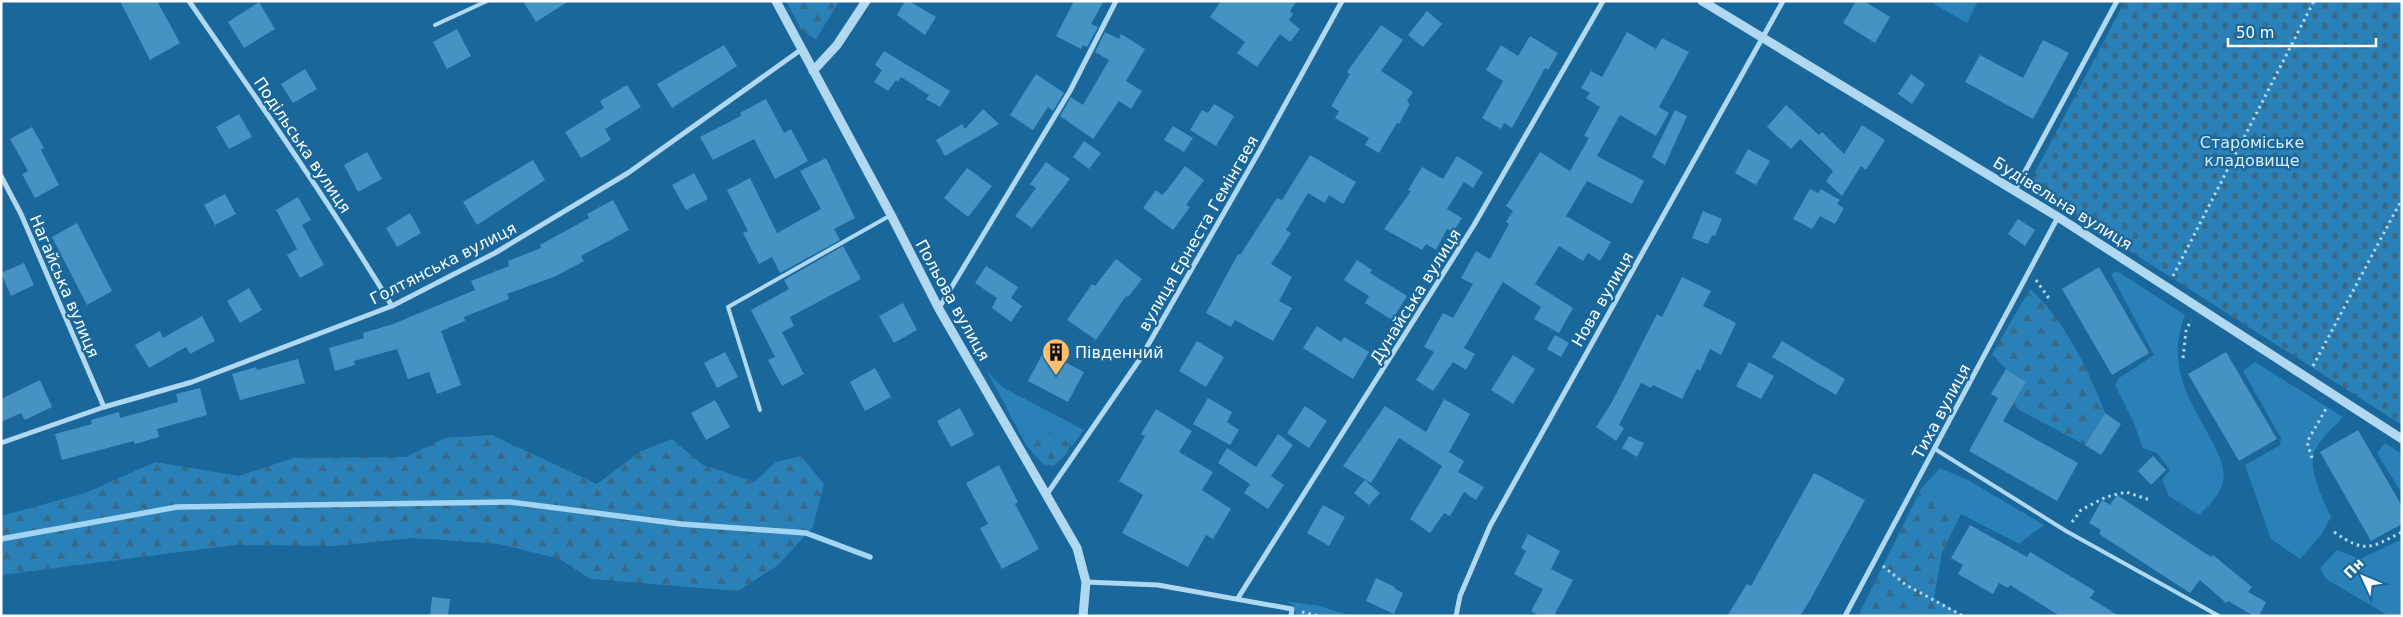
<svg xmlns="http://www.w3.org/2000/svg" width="2403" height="617" viewBox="0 0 2403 617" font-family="'DejaVu Sans',sans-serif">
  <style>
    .green { fill: #2981b7 }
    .forest { fill: url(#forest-firs) }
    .cemetery { fill: url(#cemetery-stones) }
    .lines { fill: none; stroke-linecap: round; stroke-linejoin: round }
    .stream { stroke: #a3d5f3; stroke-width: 5.5 }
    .building { fill: #4692c3 }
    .path { stroke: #b0d8f1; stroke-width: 3; stroke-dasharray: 2.5 4; stroke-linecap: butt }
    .service { stroke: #b0d8f1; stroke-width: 4 }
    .minor { stroke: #b0d8f1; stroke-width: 5 }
    .tertiary { stroke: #b0d8f1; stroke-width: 9 }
    .labels { text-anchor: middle; stroke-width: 4.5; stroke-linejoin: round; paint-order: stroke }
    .park-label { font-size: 16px; fill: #d7eefc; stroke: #19679b }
    .street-label { font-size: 16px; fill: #fff; stroke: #19679b }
    .poi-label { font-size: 16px; fill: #fff; stroke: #19679b; text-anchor: start }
  </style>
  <defs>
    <pattern id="forest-firs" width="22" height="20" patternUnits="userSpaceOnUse" patternTransform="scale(1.25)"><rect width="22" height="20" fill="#2981b7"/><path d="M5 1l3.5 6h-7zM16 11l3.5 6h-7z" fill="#396987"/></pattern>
    <pattern id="cemetery-stones" width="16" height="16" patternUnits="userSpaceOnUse" patternTransform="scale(1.25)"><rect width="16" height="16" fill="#2981b7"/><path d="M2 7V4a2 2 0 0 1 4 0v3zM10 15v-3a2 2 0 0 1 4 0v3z" fill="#396987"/></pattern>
  </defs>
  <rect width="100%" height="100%" fill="#19679b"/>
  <g class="green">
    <path d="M1929 1H1978L1967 23Z"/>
    <path d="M2117 271 2185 315C2166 367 2188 396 2212 441 2218 453 2226 467 2223 481 2221 495 2208 506 2199 515L2169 496 2162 480 2170 470 2157 453 2143 448 2133 421 2115 385 2119 378 2154 355 2111 274Z"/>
    <path d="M2255 362 2343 417C2334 427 2321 438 2315 450 2306 467 2324 501 2331 517L2321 535 2300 559 2271 539 2245 465 2280 445 2281 438 2243 371Z"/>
    <path d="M987 371 1002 387 1084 430 1071 447 1070 441C1056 433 1044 430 1029 435L1026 445Z"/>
    <path d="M2385 443 2402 454V494L2377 453Z"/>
    <path d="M1940 468 1968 480 2044 525 2019 544 1961 514 1921 489Z"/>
    <path d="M2402 539 2400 615 2389 616 2326 579 2320 568 2337 550 2360 559Z"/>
    <path d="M1285 601 1320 606 1351 616H1297L1293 605Z"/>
  </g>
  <g class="forest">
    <path d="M786 1H838L839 2 816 39 802 31Z"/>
    <path d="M2030 289C2064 319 2089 371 2105 413L2085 445 2012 406 2026 382 2006 369 1992 354Z"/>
    <path d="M1041 431 1061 435 1070 441C1071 452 1061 460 1053 466L1043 464 1026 445 1029 435Z"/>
    <path d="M492 435 597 484 641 451 672 439 703 465 754 482 776 462 801 456 824 484 813 527 777 566 738 591 590 579 560 559 499 544 413 538 335 546 235 545 1 575V516L85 493 155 462 239 476 293 458 406 457 445 438Z"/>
    <path d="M1921 489 1961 514 1942 552 1934 598 1963 616H1858Z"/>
  </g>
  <path class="cemetery" d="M2125 1H2402V425L2028 186Z"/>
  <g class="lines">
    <path class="stream" d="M1 539 177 507 510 502 681 524 806 533 870 557"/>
  </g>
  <g class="building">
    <path d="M120 1H157L180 43 150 60Z"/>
    <path d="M523 1H569L536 22Z"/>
    <path d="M905 1H909L936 17 925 35 897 15Z"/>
    <path d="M1074 1H1104L1091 24 1098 27 1087 47 1083 45 1081 49 1056 36Z"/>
    <path d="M1221 1H1297L1290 11 1293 14 1289 20 1300 29 1290 42 1280 34 1257 67 1237 53 1245 42 1210 17Z"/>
    <path d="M1856 1H1864L1890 17 1875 43 1843 23Z"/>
    <path d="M259 2 275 29 244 48 228 22Z"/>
    <path d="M1427 11 1442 24 1423 47 1408 35Z"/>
    <path d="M1381 25 1403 40 1381 71 1413 92 1407 101 1410 104 1399 124 1397 123 1379 153 1365 145 1369 138 1335 118 1339 111 1331 106 1350 74 1347 72Z"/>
    <path d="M457 29 471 56 447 69 433 42Z"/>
    <path d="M1105 32 1119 39 1121 34 1145 49 1126 81 1142 91 1131 109 1119 101 1093 139 1060 116 1071 97 1083 105 1109 60 1095 52Z"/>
    <path d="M1627 32 1656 49 1662 38 1689 52 1659 107 1669 113 1656 136 1620 115 1597 156 1644 181 1632 204 1587 181 1566 216 1611 242 1600 261 1588 253 1583 261 1559 246 1535 284 1573 308 1559 333 1534 319 1541 307 1503 282 1464 348 1475 354 1466 370 1453 362 1433 391 1416 380 1434 352 1424 347 1443 313 1453 318 1473 284 1461 278 1476 251 1490 259 1509 224 1506 222 1513 211 1506 206 1540 152 1570 171 1589 138 1584 136 1600 107 1586 98 1590 93 1581 88 1591 71 1602 77Z"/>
    <path d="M1530 36 1558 53 1548 70 1545 68 1512 128 1504 123 1501 129 1482 118 1503 81 1486 70 1501 45 1518 56Z"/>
    <path d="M2043 40 2069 53 2033 119 1965 82 1980 55 2023 78Z"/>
    <path d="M724 45 737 66 672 108 657 84Z"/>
    <path d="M884 51 950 91 940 107 926 99 929 95 901 77 898 82 896 80 888 91 874 82 882 70 875 65Z"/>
    <path d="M305 69 317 89 293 103 281 84Z"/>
    <path d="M1036 74 1064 93 1053 111 1048 107 1033 130 1010 115Z"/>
    <path d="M1911 74 1925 84 1912 104 1898 94Z"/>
    <path d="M627 85 641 107 605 129 611 140 581 158 565 132 604 108 600 101Z"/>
    <path d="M766 99 784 133 791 129 808 161 775 179 754 139 713 160 700 137 741 116 740 113Z"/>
    <path d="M1214 104 1234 116 1216 146 1190 130 1202 110 1208 113Z"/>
    <path d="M1786 105 1819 135 1822 132 1844 154 1862 125 1885 140 1866 170 1861 166 1842 196 1826 181 1833 171 1800 139 1791 149 1767 127Z"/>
    <path d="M983 109 999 124 945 156 936 140 962 124 965 129Z"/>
    <path d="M1675 110 1687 116 1665 165 1652 157Z"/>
    <path d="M239 114 252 137 229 149 216 127Z"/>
    <path d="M1173 126 1193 138 1184 152 1164 140Z"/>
    <path d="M32 127 44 148 41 150 59 185 35 198 22 174 28 171 10 139Z"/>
    <path d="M1084 141 1101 153 1089 169 1073 157Z"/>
    <path d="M1748 149 1770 161 1756 185 1735 173Z"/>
    <path d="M367 152 382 179 358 192 344 165Z"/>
    <path d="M1310 155 1356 182 1343 204 1329 195 1325 203 1308 193 1286 230 1291 233 1271 264 1292 277 1279 301 1292 308 1273 341 1235 320 1231 327 1206 313 1238 254 1240 255 1277 198 1282 200Z"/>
    <path d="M1457 156 1483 172 1473 188 1464 182 1447 209 1462 218 1453 232 1447 229 1436 250 1426 244 1422 250 1384 229 1411 191 1408 190 1422 167 1443 179Z"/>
    <path d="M826 158 855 218 834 229 840 240 780 273 772 257 759 264 743 233 748 231 727 190 750 178 777 233 821 209 800 171Z"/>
    <path d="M533 160 545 180 477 225 463 202Z"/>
    <path d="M1046 162 1070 179 1032 228 1015 216 1036 188 1030 184Z"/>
    <path d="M1185 166 1204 180 1186 205 1190 207 1173 230 1143 208 1156 190 1162 195 1167 190Z"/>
    <path d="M967 168 992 186 968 217 944 198Z"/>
    <path d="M694 173 708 199 686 210 672 185Z"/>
    <path d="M1810 189 1818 193 1821 189 1840 200 1837 204 1844 208 1835 224 1820 216 1812 229 1793 219Z"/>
    <path d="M225 194 236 214 215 225 204 205Z"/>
    <path d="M298 197 311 220 302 225 324 265 300 278 287 255 297 249 276 210Z"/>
    <path d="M613 200 629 230 581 256 584 261 556 276 507 294 509 299 464 317 465 321 441 331 461 385 437 394 429 372 408 379 397 349 354 361 355 365 335 371 329 348 364 338 363 333 393 324 475 290 471 281 509 266 508 261 541 248 540 245 589 218 587 214Z"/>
    <path d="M1703 211 1722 219 1715 236 1712 235 1708 244 1692 238Z"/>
    <path d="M410 213 421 233 397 247 386 228Z"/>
    <path d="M2018 219 2035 230 2025 246 2008 234Z"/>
    <path d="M77 223 112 291 87 305 52 237Z"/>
    <path d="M843 246 861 279 790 317 794 326 782 332 804 374 782 386 768 360 775 357 751 310 789 289 784 280Z"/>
    <path d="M1116 259 1142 279 1128 297 1126 296 1096 340 1067 320 1092 284 1095 286Z"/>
    <path d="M1357 260 1372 270 1370 273 1407 296 1392 320 1365 303 1369 296 1344 280Z"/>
    <path d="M24 263 34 285 11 296 1 273Z"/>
    <path d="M986 266 1018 287 1011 298 1022 306 1011 322 992 308 997 298 975 283Z"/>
    <path d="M2099 267 2149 353 2112 375 2062 289Z"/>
    <path d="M1682 277 1711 291 1703 306 1736 323 1721 355 1710 349 1700 371 1697 369 1682 399 1653 385 1651 388 1641 383 1619 425 1624 428 1616 441 1596 427 1612 402 1657 314 1662 317Z"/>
    <path d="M249 288 262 310 240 323 227 301Z"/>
    <path d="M903 303 917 330 894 343 879 316Z"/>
    <path d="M202 316 215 341 190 354 186 347 149 368 135 345 160 331 163 338Z"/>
    <path d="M1317 326 1341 342 1344 337 1369 352 1353 379 1303 348Z"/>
    <path d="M1555 335 1569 343 1561 357 1547 349Z"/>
    <path d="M1197 341 1224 357 1206 387 1179 371Z"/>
    <path d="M1782 341 1845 379 1836 395 1772 357Z"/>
    <path d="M1044 351 1084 372 1068 402 1028 381Z"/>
    <path d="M725 352 738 377 717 388 704 363Z"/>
    <path d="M2226 352 2277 439 2239 461 2188 374Z"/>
    <path d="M1513 355 1535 369 1513 404 1491 390Z"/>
    <path d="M298 359 305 383 240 400 232 374 256 367 257 370Z"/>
    <path d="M1749 362 1774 376 1761 399 1736 386Z"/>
    <path d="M875 368 891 397 865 411 850 382Z"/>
    <path d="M2006 369 2026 382 2003 421 2078 463 2057 501 1969 451 1998 398 1991 394Z"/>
    <path d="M40 380 52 407 25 420 21 413 1 422V399Z"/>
    <path d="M200 388 207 415 157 429 159 437 135 444 134 441 62 460 55 434 92 424 91 420 119 412 120 418 178 402 176 394Z"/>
    <path d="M1208 398 1232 412 1227 422 1239 430 1230 445 1193 424Z"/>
    <path d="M1444 399 1470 414 1449 452 1464 461 1458 472 1484 487 1476 500 1464 492 1450 516 1444 513 1430 533 1410 519 1442 466 1399 438 1371 483 1343 466 1385 406 1426 432Z"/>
    <path d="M715 400 730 427 706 440 691 413Z"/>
    <path d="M1305 406 1327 421 1309 448 1287 433Z"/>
    <path d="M960 408 974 435 951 447 937 421Z"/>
    <path d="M1156 409 1192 431 1179 452 1213 472 1202 490 1231 509 1213 539 1206 535 1188 567 1122 533 1143 495 1119 481 1145 436 1141 434Z"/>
    <path d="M2105 413 2121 424 2101 455 2085 445Z"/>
    <path d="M2358 430 2402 506V524L2371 541 2320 452Z"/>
    <path d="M1278 434 1293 445 1271 476 1284 485 1268 509 1244 493 1250 484 1218 463 1227 448 1256 467Z"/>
    <path d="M1629 436 1644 443 1637 457 1622 448Z"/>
    <path d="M2153 456 2166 470 2151 485 2138 471Z"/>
    <path d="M999 465 1018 502 1015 504 1039 549 1002 569 980 528 988 524 966 483Z"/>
    <path d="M1814 473 1865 500 1809 602 1800 616H1727L1747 584 1751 586Z"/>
    <path d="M1365 480 1380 493 1369 505 1354 493Z"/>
    <path d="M2117 495 2211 557 2213 555 2252 587 2248 592 2266 602 2259 616H2254L2228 601 2226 603 2200 580 2190 593 2099 534 2101 530 2089 523 2102 500 2110 505Z"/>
    <path d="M1323 505 1345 517 1329 546 1307 533Z"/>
    <path d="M1970 525 2027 557 2030 552 2095 591 2090 598 2119 616H2060L2010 585 2008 588 1999 583 1993 594 1958 574 1963 565 1951 558Z"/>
    <path d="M1528 534 1560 551 1551 569 1573 580 1554 616H1540L1531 611 1543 589 1514 574 1526 551 1521 548Z"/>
    <path d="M1376 578 1395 587V589L1403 593 1394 614 1366 601Z"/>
    <path d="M432 597 450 599 448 616H430Z"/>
  </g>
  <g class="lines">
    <g class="path">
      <path d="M2173 276 2314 1"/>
      <path d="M2036 280 2050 300"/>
      <path d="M2183 358 2186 331 2191 320"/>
      <path d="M2313 366 2402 199"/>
      <path d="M2312 458 2307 442 2327 407"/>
      <path d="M2072 522 2081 510 2106 497 2126 492 2150 500"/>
      <path d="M2334 532C2366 554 2370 548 2402 532"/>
      <path d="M1883 566 1906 585 1963 616"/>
      <path d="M1302 612 1319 616"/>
    </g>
    <g class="service">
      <path d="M435 25 487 1"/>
      <path d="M760 410 728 307 891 215"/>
      <path d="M1935 449 2066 531 2219 616"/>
    </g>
    <g class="minor">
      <path d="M189 1C259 102 329 202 392 306"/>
      <path d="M1 176 21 214 104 407"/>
      <path d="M2015 190 2117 1"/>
      <path d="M939 308 1070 91 1116 1"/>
      <path d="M1 443 104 407 192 382 392 306 495 253 628 173 802 49"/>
      <path d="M1047 494 1140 359 1260 150 1342 1"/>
      <path d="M1086 582 1158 585 1292 609 1291 616"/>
      <path d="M1238 598 1474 225 1603 1"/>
      <path d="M1456 616 1460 596 1490 526 1783 1"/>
      <path d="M1845 616 2058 217"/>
    </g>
    <g class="tertiary">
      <path d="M776 1 891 215 939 309 1077 548 1086 582 1083 616"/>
      <path d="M1702 1 2058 217 2402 439"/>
      <path d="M813 71 837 45 866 1"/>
    </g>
  </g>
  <defs>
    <g id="building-pin" transform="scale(1.4375)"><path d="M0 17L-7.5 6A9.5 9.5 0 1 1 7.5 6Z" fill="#ffbe70" stroke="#19679b"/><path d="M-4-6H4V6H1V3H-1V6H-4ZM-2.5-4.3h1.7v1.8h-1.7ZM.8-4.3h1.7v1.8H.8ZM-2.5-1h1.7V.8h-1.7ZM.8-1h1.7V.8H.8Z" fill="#111"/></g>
  </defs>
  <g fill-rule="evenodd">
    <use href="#building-pin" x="1056" y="352"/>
  </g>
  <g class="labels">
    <g class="park-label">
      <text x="2252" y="148">Староміське<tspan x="2252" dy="18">кладовище</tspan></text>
    </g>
    <g class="street-label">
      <text transform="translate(303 145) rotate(56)" y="6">Подільська вулиця</text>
      <text transform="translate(2063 203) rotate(32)" y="6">Будівельна вулиця</text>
      <text transform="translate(1198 233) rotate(-60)" y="6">вулиця Ернеста Гемінгвея</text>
      <text transform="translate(443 263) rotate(-27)" y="6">Голтянська вулиця</text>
      <text transform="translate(65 286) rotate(67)" y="6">Нагайська вулиця</text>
      <text transform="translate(1415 296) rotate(-58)" y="6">Дунайська вулиця</text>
      <text transform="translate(1602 299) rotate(-60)" y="6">Нова вулиця</text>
      <text transform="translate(953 300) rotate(61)" y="6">Польова вулиця</text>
      <text transform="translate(1941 411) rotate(-62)" y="6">Тиха вулиця</text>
    </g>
    <g class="poi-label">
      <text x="1075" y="358">Південний</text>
    </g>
  </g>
  <rect width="2403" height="617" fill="none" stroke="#ffffff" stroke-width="5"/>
  <g transform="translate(2363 577) rotate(314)" stroke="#19679b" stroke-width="4" paint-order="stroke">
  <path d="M0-4L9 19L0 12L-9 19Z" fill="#ffffff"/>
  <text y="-8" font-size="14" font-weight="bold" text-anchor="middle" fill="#ffffff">Пн</text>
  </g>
  <path d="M2228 38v8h148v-8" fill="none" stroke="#ffffff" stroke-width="2.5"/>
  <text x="2236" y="38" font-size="15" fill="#ffffff" stroke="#19679b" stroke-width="4" paint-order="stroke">50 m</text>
</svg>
